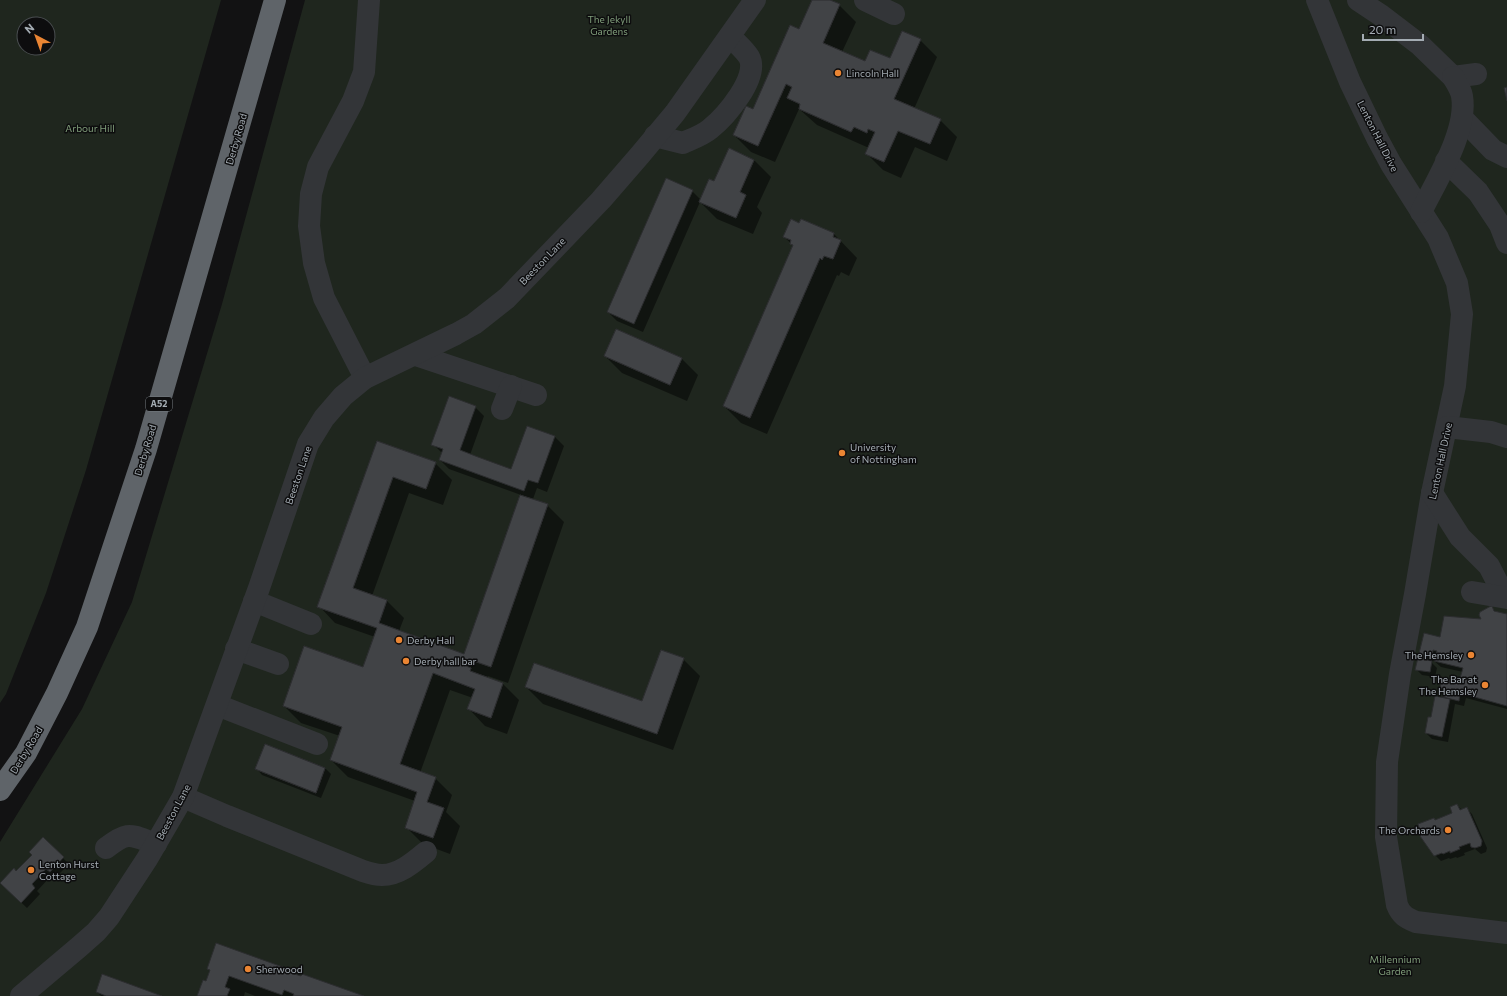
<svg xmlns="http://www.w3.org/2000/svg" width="1507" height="996" viewBox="0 0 1507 996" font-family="Commissioner,sans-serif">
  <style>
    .green { fill: #1f261e; fill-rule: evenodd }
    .shadow { fill: #0007 }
    .building { fill: #414346; stroke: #2c2d2f }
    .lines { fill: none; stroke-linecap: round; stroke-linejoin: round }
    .minor { stroke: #333538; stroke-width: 22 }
    .highway { stroke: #5f6469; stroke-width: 22 }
    .poi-dot { fill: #ea8533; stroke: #0d0d0e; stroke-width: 1.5 }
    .labels { text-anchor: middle; stroke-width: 3; stroke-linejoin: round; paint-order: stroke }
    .shield { fill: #0d0d0e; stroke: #777c82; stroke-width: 1 }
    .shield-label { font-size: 9px; font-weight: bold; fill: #a4acb3 }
    .park-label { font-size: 10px; fill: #819e7b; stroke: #0d0d0e }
    .poi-label { font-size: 10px; fill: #a4acb3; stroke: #0d0d0e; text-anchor: start }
    .street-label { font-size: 10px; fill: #a4acb3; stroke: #0d0d0e }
  </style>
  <rect width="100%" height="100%" fill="#121213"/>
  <g class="green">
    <path d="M0 0H221L86 470 46 593 6 694 0 703ZM24 24H48V48H24Z"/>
    <path d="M305 0H1507V996H0V842L82 709 132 602 222 304Z"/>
  </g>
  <g class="shadow">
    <path d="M813 0H828L839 5 856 22 842 52 865 62 890 60 920 40 937 57 914 109 940 120 957 137 947 161 915 147 901 178 883 170 866 153 869 148 817 125 799 109 775 162 751 152 734 135 753 110 800 30Z"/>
    <path d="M754 160 771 177 757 207 762 213 753 234 717 219 700 202 643 332 617 321 608 312 692 191 701 200 714 183Z"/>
    <path d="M834 234 857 258 849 276 841 272 839 276 837 275 767 434 741 423 724 406 794 246 784 237Z"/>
    <path d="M605 356 681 358 698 375 687 401 622 373Z"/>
    <path d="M475 407 484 416 470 455 512 470 527 427 555 437 564 446 547 492 537 488 533 499 547 505 564 522 508 683 488 676 487 678 503 684 519 700 507 734 485 726 469 709 473 698 450 690 420 773 435 778 452 795 446 812 460 826 450 854 423 844 406 827 415 801 348 777 331 760 340 736 301 723 284 706 363 669 375 637 335 623 319 606 378 443 435 463 452 480 443 505 409 493 372 596 387 601 404 618 399 631 465 655 521 495 449 469 440 460 442 453 433 444Z"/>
    <path d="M1492 608 1496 612 1507 615V709L1466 698 1464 706 1455 704 1448 742 1432 739 1426 733 1431 718 1444 698 1445 692 1441 688 1460 683 1463 672 1441 667 1433 660 1432 663 1437 668 1435 677 1422 675 1416 669 1440 638 1483 620Z"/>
    <path d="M683 659 700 676 673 750 543 704 526 687 643 702Z"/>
    <path d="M266 746 325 768 331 774 321 798 262 775 257 769Z"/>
    <path d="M1457 805 1462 810 1466 808 1472 814 1487 848 1486 852 1481 854 1475 849 1464 853 1465 855 1457 858 1456 857 1450 859 1449 858 1441 861 1435 855 1436 821 1454 813Z"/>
    <path d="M43 839 69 864 56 877 53 874 37 891 40 894 27 908 1 883 17 873 33 855Z"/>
    <path d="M208 968 291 971 295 975 361 996H255L245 992 244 996H198L207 983 211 971Z"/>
    <path d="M97 992 159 996H101Z"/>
  </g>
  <g class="building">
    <path d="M812 0H830L840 4 823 43 865 61 870 50 890 58 902 31 921 39 894 99 941 119 930 144 898 131 884 162 865 154 875 132 868 129 867 133 854 127 851 132 799 109 800 104 787 98 792 87 786 84 758 146 733 135 746 106 753 109 790 25 799 29Z"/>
    <path d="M812 0H830L840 4 823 43 865 61 870 50 890 58 902 31 921 39 894 99 941 119 930 144 898 131 884 162 865 154 875 132 868 129 867 133 854 127 851 132 799 109 800 104 787 98 792 87 786 84 758 146 733 135 746 106 753 109 790 25 799 29Z"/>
    <path d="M1507 87V101L1504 88Z"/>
    <path d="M729 148 754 160 740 192 746 195 736 218 699 202 709 179 714 181Z"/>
    <path d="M729 148 754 160 740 192 746 195 736 218 699 202 709 179 714 181Z"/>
    <path d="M666 178 693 190 634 324 607 312Z"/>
    <path d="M791 219 799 223 801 219 834 233 833 237 841 240 833 259 824 256 822 260 820 258 750 418 723 406 793 245 790 244 791 240 783 237Z"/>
    <path d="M791 219 799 223 801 219 834 233 833 237 841 240 833 259 824 256 822 260 820 258 750 418 723 406 793 245 790 244 791 240 783 237Z"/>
    <path d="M616 329 682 358 670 385 604 356Z"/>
    <path d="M616 329 682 358 670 385 604 356Z"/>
    <path d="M449 396 476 406 460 450 478 457 511 469 527 426 555 436 538 483 528 480 524 491 439 460 443 449 431 445Z"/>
    <path d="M377 441 436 462 426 489 393 477 353 588 387 600 379 623 464 654 520 495 548 504 491 667 468 659 466 666 471 668 470 671 503 683 491 718 467 709 475 689 433 673 400 764 436 777 427 802 444 808 433 838 405 828 417 792 330 760 342 727 283 706 304 646 363 667 377 628 317 607Z"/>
    <path d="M377 441 436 462 426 489 393 477 353 588 387 600 379 623 464 654 520 495 548 504 491 667 468 659 466 666 471 668 470 671 503 683 491 718 467 709 475 689 433 673 400 764 436 777 427 802 444 808 433 838 405 828 417 792 330 760 342 727 283 706 304 646 363 667 377 628 317 607Z"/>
    <path d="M1492 606 1494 611 1507 614V706L1460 693 1459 701 1443 697 1445 689 1440 688 1442 678 1459 682 1463 668 1434 661 1437 651 1433 650 1432 656 1428 655 1426 660 1432 661 1430 672 1415 670 1424 633 1440 637 1444 616 1481 619 1479 615 1480 612 1489 607Z"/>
    <path d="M661 650 684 658 657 734 525 687 534 663 642 701Z"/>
    <path d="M661 650 684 658 657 734 525 687 534 663 642 701Z"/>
    <path d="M1435 696 1450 699 1442 737 1425 733 1428 717H1431Z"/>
    <path d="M265 744 325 768 316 793 255 769Z"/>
    <path d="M265 744 325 768 316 793 255 769Z"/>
    <path d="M1457 804 1460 810 1467 807 1482 841 1481 846 1475 848 1471 847 1470 843 1459 847 1460 849 1450 853V851L1443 854 1442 853 1434 856 1420 836 1421 835 1418 824 1434 818 1435 820 1452 813 1450 807Z"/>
    <path d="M43 837 64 857 50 872 46 869 32 884 35 888 21 903 0 883 14 868 16 871 32 855 29 852Z"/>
    <path d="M216 943 291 970V973L301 976 302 974 364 996H293L294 994 284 990 282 995 229 976 225 987 230 989 227 996H197L203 980 206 981 210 970 207 969Z"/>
    <path d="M102 974 162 996H106L96 992Z"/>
  </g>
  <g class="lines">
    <g class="minor">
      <path d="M865 0 894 14"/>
      <path d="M1317 0 1350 82 1377 138 1391 164 1438 238 1457 283 1462 314 1455 386 1432 493 1415 594 1400 674 1387 762 1386 837 1397 905C1401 915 1406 918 1416 922L1507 933"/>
      <path d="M1358 0 1382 16 1420 45 1453 77 1476 74"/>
      <path d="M1463 119 1493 150 1507 157"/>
      <path d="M655 136 683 143C692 139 703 135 710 129 725 117 760 77 749 57 744 49 736 43 730 36"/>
      <path d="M1446 161 1478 192 1500 225 1507 243"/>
      <path d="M1421 212C1436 181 1468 131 1462 96 1461 90 1456 82 1453 77"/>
      <path d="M416 355 536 395"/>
      <path d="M365 378 324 298 314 263 309 226 311 194 318 167 353 101 364 72 369 0"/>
      <path d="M502 409 511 386"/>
      <path d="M1447 427 1491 432 1507 437"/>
      <path d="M1432 493 1460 537 1489 566 1505 597"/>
      <path d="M1472 592 1507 598"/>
      <path d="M254 601 311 624"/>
      <path d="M236 649 278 664"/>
      <path d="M217 705 317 744"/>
      <path d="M183 797 227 816 363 871C369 873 376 875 382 875 399 875 414 862 426 852"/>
      <path d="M106 848C129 830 130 835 156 844"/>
      <path d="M21 996 79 947 96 932 109 917 147 859 183 797 259 588 308 444 324 418 343 396 365 378 456 334 474 324 507 298 601 200 640 155 675 113 755 0"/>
    </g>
    <path class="highway" d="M0 790 26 753 57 693 87 627 146 449 275 0"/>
  </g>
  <g class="poi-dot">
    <circle cx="838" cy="73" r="4"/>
    <circle cx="842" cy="453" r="4"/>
    <circle cx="399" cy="640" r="4"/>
    <circle cx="1471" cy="655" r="4"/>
    <circle cx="406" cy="661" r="4"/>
    <circle cx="1485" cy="685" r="4"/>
    <circle cx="1448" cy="830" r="4"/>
    <circle cx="31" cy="870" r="4"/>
    <circle cx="248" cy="969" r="4"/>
  </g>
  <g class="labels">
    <rect class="shield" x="146" y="397" width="26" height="14" rx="3"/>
    <g class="shield-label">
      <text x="159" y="407">A52</text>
    </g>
    <g class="park-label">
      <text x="609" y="23">The Jekyll<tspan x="609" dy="12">Gardens</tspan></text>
      <text x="90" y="132">Arbour Hill</text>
      <text x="1395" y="963">Millennium<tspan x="1395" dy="12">Garden</tspan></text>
    </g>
    <g class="poi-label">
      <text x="846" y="77">Lincoln Hall</text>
      <text x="850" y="451">University<tspan x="850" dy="12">of Nottingham</tspan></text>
      <text x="407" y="644">Derby Hall</text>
      <text x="1463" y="659" text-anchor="end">The Hemsley</text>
      <text x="414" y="665">Derby hall bar</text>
      <text x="1477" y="683" text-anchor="end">The Bar at<tspan x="1477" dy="12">The Hemsley</tspan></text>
      <text x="1440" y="834" text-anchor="end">The Orchards</text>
      <text x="39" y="868">Lenton Hurst<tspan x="39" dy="12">Cottage</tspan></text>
      <text x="256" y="973">Sherwood</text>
    </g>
    <g class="street-label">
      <text transform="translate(1378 136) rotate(63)" y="4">Lenton Hall Drive</text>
      <text transform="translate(236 139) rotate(-74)" y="4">Derby Road</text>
      <text transform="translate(542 261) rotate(-46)" y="4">Beeston Lane</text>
      <text transform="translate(145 450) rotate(-73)" y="4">Derby Road</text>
      <text transform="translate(1440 461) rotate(-78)" y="4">Lenton Hall Drive</text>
      <text transform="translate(298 475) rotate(-71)" y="4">Beeston Lane</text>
      <text transform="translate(26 750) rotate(-59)" y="4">Derby Road</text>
      <text transform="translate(173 812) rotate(-62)" y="4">Beeston Lane</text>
    </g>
  </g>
  <g transform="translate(36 36) rotate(319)"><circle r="19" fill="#0d0d0e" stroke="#494d50"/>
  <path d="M0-3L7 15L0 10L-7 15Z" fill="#ea8533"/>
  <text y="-6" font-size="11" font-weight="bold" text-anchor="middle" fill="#a4acb3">N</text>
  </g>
  <path d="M1363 34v6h60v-6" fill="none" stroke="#a4acb3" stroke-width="2"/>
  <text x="1369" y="34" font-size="12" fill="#a4acb3" stroke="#0d0d0e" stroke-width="3" paint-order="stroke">20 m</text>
</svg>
